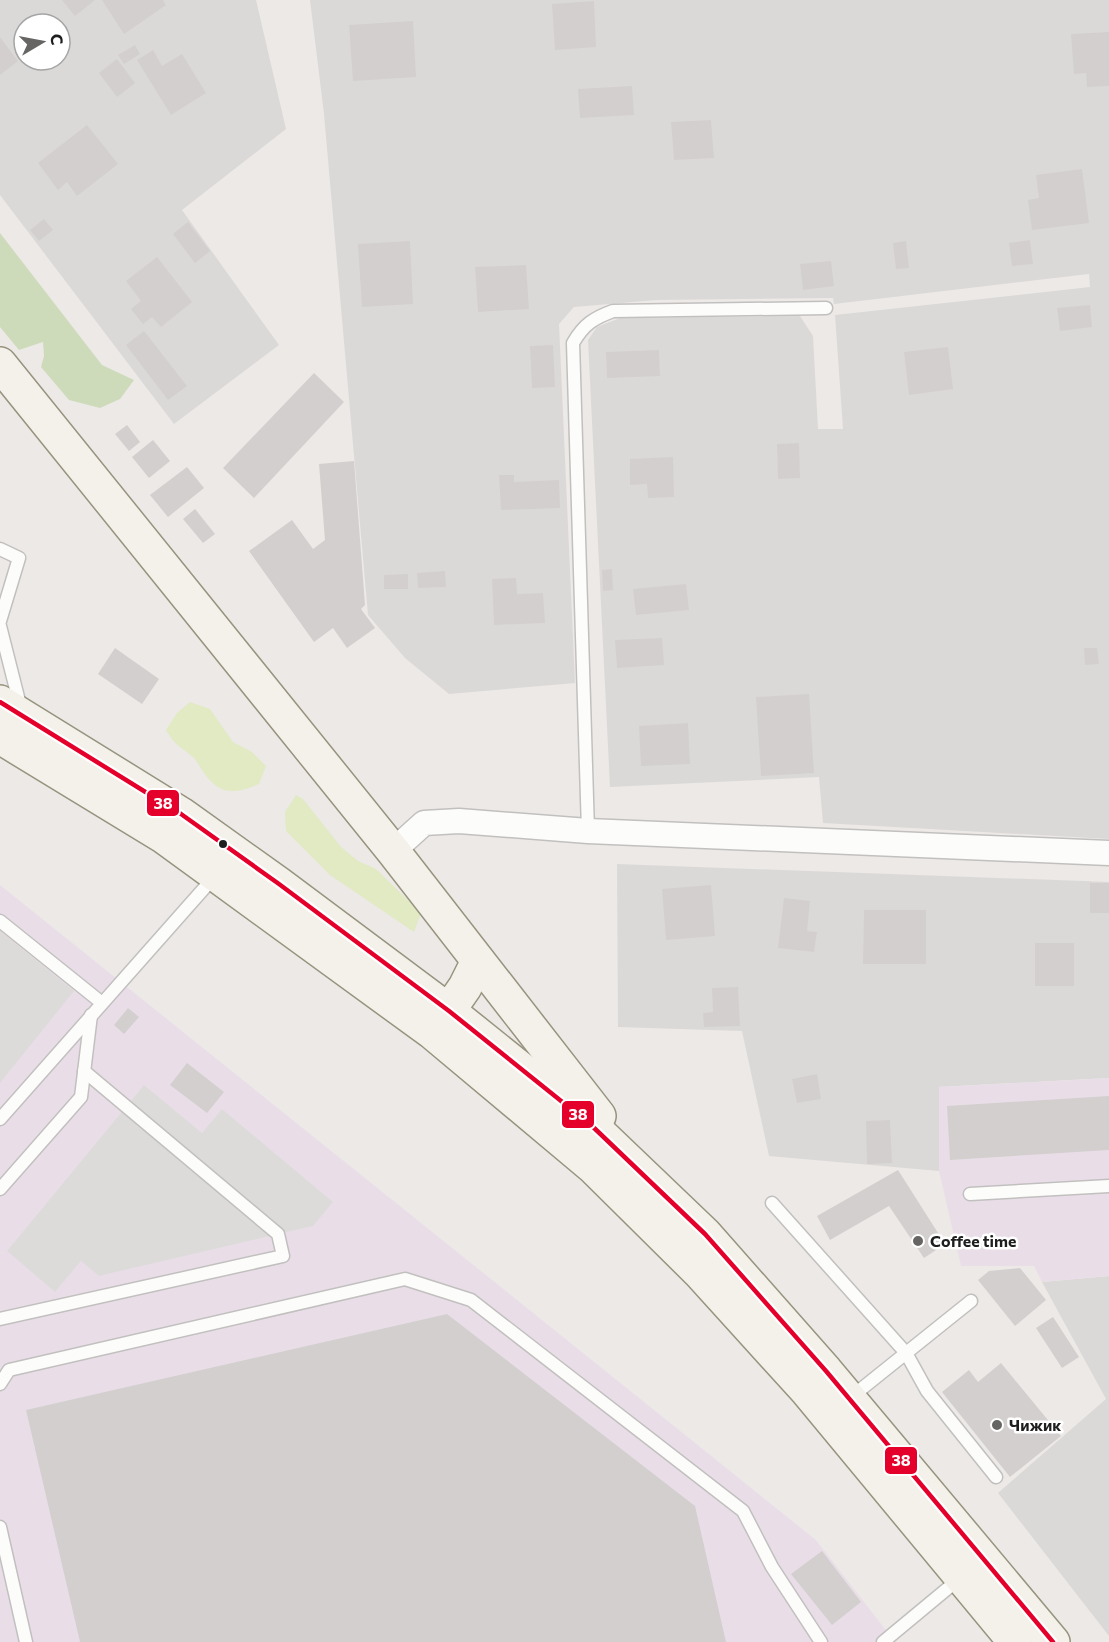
<svg xmlns="http://www.w3.org/2000/svg" width="1109" height="1642" viewBox="0 0 1109 1642" font-family="Commissioner,sans-serif">
  <style>
    .residential { fill: #dbd9d8; fill-rule: evenodd }
    .industrial { fill: #e9dee8 }
    .grass { fill: #e2eac4 }
    .forest { fill: #cedbbb }
    .parking { fill: #dcdbda }
    .building { fill: #d3cfce }
    .lines { fill: none; stroke-linecap: round; stroke-linejoin: round }
    .lane-casing { stroke: #c2c0bf; stroke-width: 15 }
    .street-casing { stroke: #c2c0bf; stroke-width: 27 }
    .secondary-casing { stroke: #97937e; stroke-width: 36 }
    .lane { stroke: #fcfcfb; stroke-width: 12 }
    .street { stroke: #fcfcfb; stroke-width: 24 }
    .secondary { stroke: #f3f1ea; stroke-width: 33 }
    .bus-1-casing { stroke: #fff; stroke-width: 9 }
    .bus-1 { stroke: #e4002b; stroke-width: 4.5 }
    .bus-dot { fill: #1e1e1e; stroke: #fff; stroke-width: 2 }
    .poi-dot { fill: #666564; stroke: #fff; stroke-width: 2 }
    .labels { text-anchor: middle; stroke-width: 5; stroke-linejoin: round; paint-order: stroke }
    .poi-label { font-size: 16px; font-weight: bold; fill: #1e1e1e; stroke: #fff; text-anchor: start }
    .line-badge { stroke: #fff; stroke-width: 2 }
    .badge-label { font-size: 16px; text-anchor: middle; font-weight: bold; fill: #fff }
  </style>
  <rect width="100%" height="100%" fill="#ece9e7"/>
  <g class="residential">
    <path d="M0 0H256L286 129 182 210 279 345 174 424 0 195ZM24 24H60V60H24Z"/>
    <path d="M310 0H1109V839L823 823 819 777 610 787 588 340 597 327 620 318 800 316 813 336 818 429H843L835 315 1090 287 1089 274 834 304 833 298 656 300 574 307 559 324 575 683 449 694 405 658 368 615 324 114Z"/>
    <path d="M617 864 1109 882V1078L939 1087V1171L769 1156 742 1031 618 1027Z"/>
    <path d="M1109 1276V1636L998 1493 1106 1399 1042 1282Z"/>
  </g>
  <g class="industrial">
    <path d="M0 885 816 1540 895 1642H0Z"/>
    <path d="M1109 1078V1276L1042 1282 1034 1266H961L939 1171V1087Z"/>
  </g>
  <g class="grass">
    <path d="M190 702 210 709 233 742 252 752 266 766 259 784C236 794 220 796 204 773 200 768 198 762 193 757 179 745 177 748 166 730L177 713Z"/>
    <path d="M296 795 303 799 341 847 358 861 376 869 421 913 414 932 330 875 286 831 285 812Z"/>
  </g>
  <path class="forest" d="M0 233 102 365 134 380 120 399 100 408 69 400 41 367 44 356 43 342 19 350 0 327Z"/>
  <g class="parking">
    <path d="M0 931 74 991 0 1083Z"/>
    <path d="M144 1085 202 1133 222 1109 333 1202 313 1226 278 1234 99 1276 81 1261 55 1292 7 1251Z"/>
  </g>
  <g class="building">
    <path d="M62 0H95L75 16Z"/>
    <path d="M102 0H163L166 5 124 34Z"/>
    <path d="M594 1 596 47 555 50 552 4Z"/>
    <path d="M413 21 416 77 353 81 349 25Z"/>
    <path d="M1109 32V86L1087 87 1086 73 1074 74 1071 34Z"/>
    <path d="M0 37 18 61 0 75Z"/>
    <path d="M135 45 140 54 124 64 118 55Z"/>
    <path d="M153 50 162 66 182 54 206 93 171 115 137 60Z"/>
    <path d="M117 59 135 83 117 97 99 73Z"/>
    <path d="M632 86 634 115 580 118 578 89Z"/>
    <path d="M711 120 714 158 674 160 671 122Z"/>
    <path d="M87 125 118 164 77 196 67 182 58 190 38 163Z"/>
    <path d="M1082 169 1089 223 1032 230 1028 200 1039 198 1036 175Z"/>
    <path d="M44 219 53 230 39 241 30 230Z"/>
    <path d="M188 222 210 251 195 263 173 234Z"/>
    <path d="M1030 240 1033 264 1012 266 1009 243Z"/>
    <path d="M410 241 413 304 362 307 358 244Z"/>
    <path d="M906 241 909 268 896 269 893 243Z"/>
    <path d="M157 257 192 302 161 327 152 317 143 324 131 309 141 301 126 281Z"/>
    <path d="M831 261 834 286 803 290 800 264Z"/>
    <path d="M526 265 529 309 478 312 475 267Z"/>
    <path d="M1090 305 1092 327 1060 331 1057 308Z"/>
    <path d="M144 331 187 386 168 400 126 345Z"/>
    <path d="M553 345 555 387 532 388 530 346Z"/>
    <path d="M948 347 953 389 909 395 904 352Z"/>
    <path d="M659 350 660 376 607 378 606 352Z"/>
    <path d="M314 373 344 402 254 498 223 468Z"/>
    <path d="M127 425 140 442 129 451 115 434Z"/>
    <path d="M153 440 170 461 149 478 132 457Z"/>
    <path d="M799 443 800 478 778 479 777 444Z"/>
    <path d="M673 457 674 497 648 498 647 484 630 485V459Z"/>
    <path d="M354 461 365 605 361 609 375 628 347 648 333 628 314 642 249 551 292 520 313 549 325 540 319 464Z"/>
    <path d="M187 467 204 488 168 517 150 495Z"/>
    <path d="M499 475H514V482L559 480 560 508 501 510Z"/>
    <path d="M195 509 215 534 203 543 183 519Z"/>
    <path d="M612 569 613 590 603 591 602 570Z"/>
    <path d="M445 571 446 587 418 588 417 573Z"/>
    <path d="M408 574V589H384V575Z"/>
    <path d="M516 578 517 594 543 593 545 623 494 625 492 579Z"/>
    <path d="M686 584 689 610 636 615 633 589Z"/>
    <path d="M662 638 664 665 617 668 615 640Z"/>
    <path d="M115 648 159 679 142 704 98 674Z"/>
    <path d="M1084 648H1097L1099 664 1085 665Z"/>
    <path d="M809 694 814 773 761 776 756 697Z"/>
    <path d="M688 723 690 764 641 766 639 726Z"/>
    <rect x="1090" y="883" width="19" height="30"/>
    <path d="M711 885 715 936 666 940 662 889Z"/>
    <path d="M784 898 810 901 807 931 817 932 814 952 778 948Z"/>
    <path d="M864 910H926V964H863Z"/>
    <rect x="1035" y="943" width="39" height="43"/>
    <path d="M738 987 740 1026 704 1027 703 1013 713 1012 712 988Z"/>
    <path d="M128 1008 139 1017 124 1034 114 1025Z"/>
    <path d="M187 1063 224 1092 207 1113 170 1085Z"/>
    <path d="M817 1074 821 1099 797 1103 792 1079Z"/>
    <path d="M1109 1096V1150L950 1160 947 1106Z"/>
    <path d="M890 1120 892 1163 867 1164 866 1121Z"/>
    <path d="M898 1170 945 1244 924 1258 889 1206 830 1240 817 1216Z"/>
    <path d="M1020 1268 1046 1300 1015 1326 978 1280 989 1271Z"/>
    <path d="M447 1314 695 1506 726 1642H80L26 1410Z"/>
    <path d="M1053 1317 1079 1357 1062 1368 1036 1328Z"/>
    <path d="M1001 1363 1061 1436 1010 1477 942 1392 969 1370 978 1382Z"/>
    <path d="M822 1551 861 1602 832 1625 791 1574Z"/>
  </g>
  <g class="lines">
    <g class="lane-casing">
      <g id="lane">
        <path d="M0 549 19 558 0 621"/>
        <path d="M0 626 21 709"/>
        <path d="M588 831 573 343C584 324 594 318 613 311L826 308"/>
        <path d="M0 921 102 1003"/>
        <path d="M0 1119 215 876"/>
        <path d="M0 1189 81 1097 91 1015"/>
        <path d="M970 1194 1109 1186"/>
        <path d="M772 1203 906 1353 927 1391 996 1477"/>
        <path d="M0 1319 283 1256 278 1234 84 1071"/>
        <path d="M0 1384 9 1370 405 1279 471 1300 743 1511 772 1567 821 1642"/>
        <path d="M850 1398 971 1301"/>
        <path d="M0 1527 26 1642"/>
        <path d="M883 1642 959 1579"/>
      </g>
    </g>
    <g class="street-casing">
      <path id="street" d="M393 851 424 823 459 821 588 831 1109 853"/>
    </g>
    <g class="secondary-casing">
      <g id="secondary">
        <path d="M0 364 393 851 599 1116"/>
        <path d="M0 702 181 814 279 884 449 1011 591 1125 705 1234 826 1371 1053 1642"/>
        <path d="M0 737 164 837 433 1033 593 1167 699 1272 807 1391 1015 1642"/>
        <path d="M436 1029 465 987 478 961"/>
      </g>
    </g>
    <use href="#lane" class="lane"/>
    <use href="#street" class="street"/>
    <use href="#secondary" class="secondary"/>
    <g class="bus-1-casing">
      <path id="bus-1" d="M0 702 181 814 279 884 449 1011 591 1125 705 1234 826 1371 1053 1642"/>
    </g>
    <use href="#bus-1" class="bus-1"/>
  </g>
  <circle class="bus-dot" cx="223" cy="844" r="5"/>
  <g class="poi-dot">
    <circle cx="918" cy="1241" r="6"/>
    <circle cx="997" cy="1425" r="6"/>
  </g>
  <g class="labels">
    <g class="poi-label">
      <text x="930" y="1247">Coffee time</text>
      <text x="1009" y="1431">Чижик</text>
    </g>
  </g>
  <g class="line-badge">
    <rect x="146" y="789" width="34" height="28" rx="6" fill="#e4002b"/>
    <rect x="561" y="1100" width="34" height="29" rx="6" fill="#e4002b"/>
    <rect x="884" y="1446" width="34" height="29" rx="6" fill="#e4002b"/>
  </g>
  <g class="badge-label">
    <text x="163" y="809">38</text>
    <text x="578" y="1120">38</text>
    <text x="901" y="1466">38</text>
  </g>
  <g transform="translate(42 42) rotate(80)"><circle r="28" fill="#ffffff" stroke="#a5a5a5" stroke-width="1.5"/>
  <path d="M0-4.5L10 22L0 15L-10 22Z" fill="#666564"/>
  <text y="-9" font-size="16" font-weight="bold" text-anchor="middle" fill="#1e1e1e">С</text>
  </g>
</svg>
